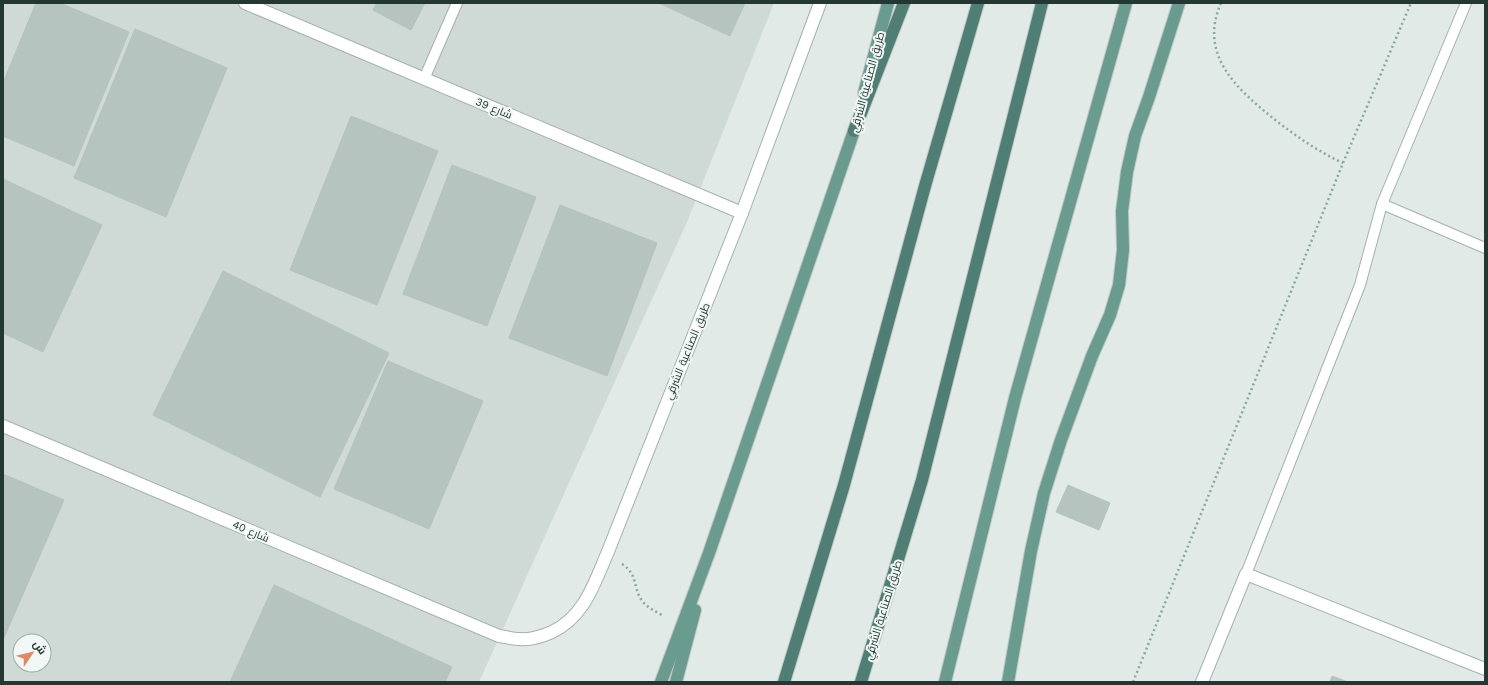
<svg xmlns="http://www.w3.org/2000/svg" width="1488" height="685" viewBox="0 0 1488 685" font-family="'Work Sans',Cairo,sans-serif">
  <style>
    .built { fill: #cfd9d5; fill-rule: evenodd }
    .building { fill: #b6c4bf; stroke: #b4c2bd }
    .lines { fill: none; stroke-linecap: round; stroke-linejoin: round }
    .service-casing { stroke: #a4b1ad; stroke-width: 12 }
    .minor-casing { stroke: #a4b1ad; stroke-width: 14 }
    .primary-casing { stroke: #c1c7c6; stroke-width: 14 }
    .trunk-casing { stroke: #c1c7c6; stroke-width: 14 }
    .path { stroke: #84aa9f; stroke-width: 2.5; stroke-dasharray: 2 3; stroke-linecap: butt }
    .service { stroke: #fff; stroke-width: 10 }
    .minor { stroke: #fff; stroke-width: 12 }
    .primary { stroke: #6a9b8f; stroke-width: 12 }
    .trunk { stroke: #4e7e74; stroke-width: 12 }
    .labels { text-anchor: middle; stroke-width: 4; stroke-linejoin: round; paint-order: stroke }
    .street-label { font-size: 11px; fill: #233833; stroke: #f1f7f4 }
  </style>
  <rect width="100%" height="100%" fill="#e1eae6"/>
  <path class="built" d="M3 3H774L687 222 479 682H3ZM20 641H44V665H20Z"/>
  <g class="building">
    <path d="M36 3H60L129 32 74 166 3 136V83Z"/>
    <path d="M377 3H425L411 30 373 10Z"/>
    <path d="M659 3H745L730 36Z"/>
    <path d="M135 29 227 68 166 217 74 178Z"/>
    <path d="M351 116 438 151 377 305 290 270Z"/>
    <path d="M452 165 536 197 487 326 403 294Z"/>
    <path d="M3 179 102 225 43 352 3 333Z"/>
    <path d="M560 205 657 243 607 376 509 338Z"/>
    <path d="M223 271 389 353 320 497 153 415Z"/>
    <path d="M388 361 483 401 429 529 334 489Z"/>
    <path d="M3 474 64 500 3 640Z"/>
    <path d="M1068 485 1110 503 1099 530 1056 512Z"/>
    <path d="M274 585 452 667 445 682H230Z"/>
    <path d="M1332 676 1348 682H1330Z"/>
  </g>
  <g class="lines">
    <g class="service-casing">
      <g id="service">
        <path d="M424 79 457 3"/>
        <path d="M1382 204 1485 248"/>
        <path d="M1246 574 1360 285 1382 204 1466 3"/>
      </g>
    </g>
    <g class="minor-casing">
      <g id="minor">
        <path d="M245 3 742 213"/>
        <path d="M3 426 499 636C506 637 513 639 520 639 531 640 543 636 552 632 584 617 594 584 607 554L742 213 820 3"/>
        <path d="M1202 682 1246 574 1485 669"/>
      </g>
    </g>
    <g class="primary-casing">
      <g id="primary">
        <path d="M864 93 888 3"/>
        <path d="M661 682 709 553 857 122"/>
        <path d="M676 682 695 610"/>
        <path d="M945 682 1015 398 1126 3"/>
        <path d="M1008 682 1031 551 1044 493 1061 440 1092 356 1110 315 1119 285 1123 250 1122 211 1127 172 1135 136 1149 97 1179 3"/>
      </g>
    </g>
    <g class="trunk-casing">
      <g id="trunk">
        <path d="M854 131 904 3"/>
        <path d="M784 682 844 485 925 186 978 3"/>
        <path d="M861 682 922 480 1042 3"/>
      </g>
    </g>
    <g class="path">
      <path d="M1221 3C1198 55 1237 89 1274 119 1296 136 1317 151 1343 163"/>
      <path d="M622 564C639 575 632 588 643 602 648 608 658 613 664 616"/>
      <path d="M1133 682 1343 163 1411 3"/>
    </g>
    <use href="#service" class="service"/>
    <use href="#minor" class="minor"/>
    <use href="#primary" class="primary"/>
    <use href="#trunk" class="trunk"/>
  </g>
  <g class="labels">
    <g class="street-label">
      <text transform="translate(867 82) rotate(-75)" y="4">طريق الصناعية الشرقي</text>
      <text transform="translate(494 108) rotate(23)" y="4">شارع 39</text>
      <text transform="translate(687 351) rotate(-68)" y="4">طريق الصناعية الشرقي</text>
      <text transform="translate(251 531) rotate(23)" y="4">شارع 40</text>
      <text transform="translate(883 610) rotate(-73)" y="4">طريق الصناعية الشرقي</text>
    </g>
  </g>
  <rect width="1488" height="685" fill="none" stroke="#233833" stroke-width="8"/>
  <g transform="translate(32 653) rotate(55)"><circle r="19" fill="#f1f7f4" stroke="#9faba7"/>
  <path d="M0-3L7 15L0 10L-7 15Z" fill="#e38765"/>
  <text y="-6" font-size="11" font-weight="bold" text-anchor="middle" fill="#233833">ش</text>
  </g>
</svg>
